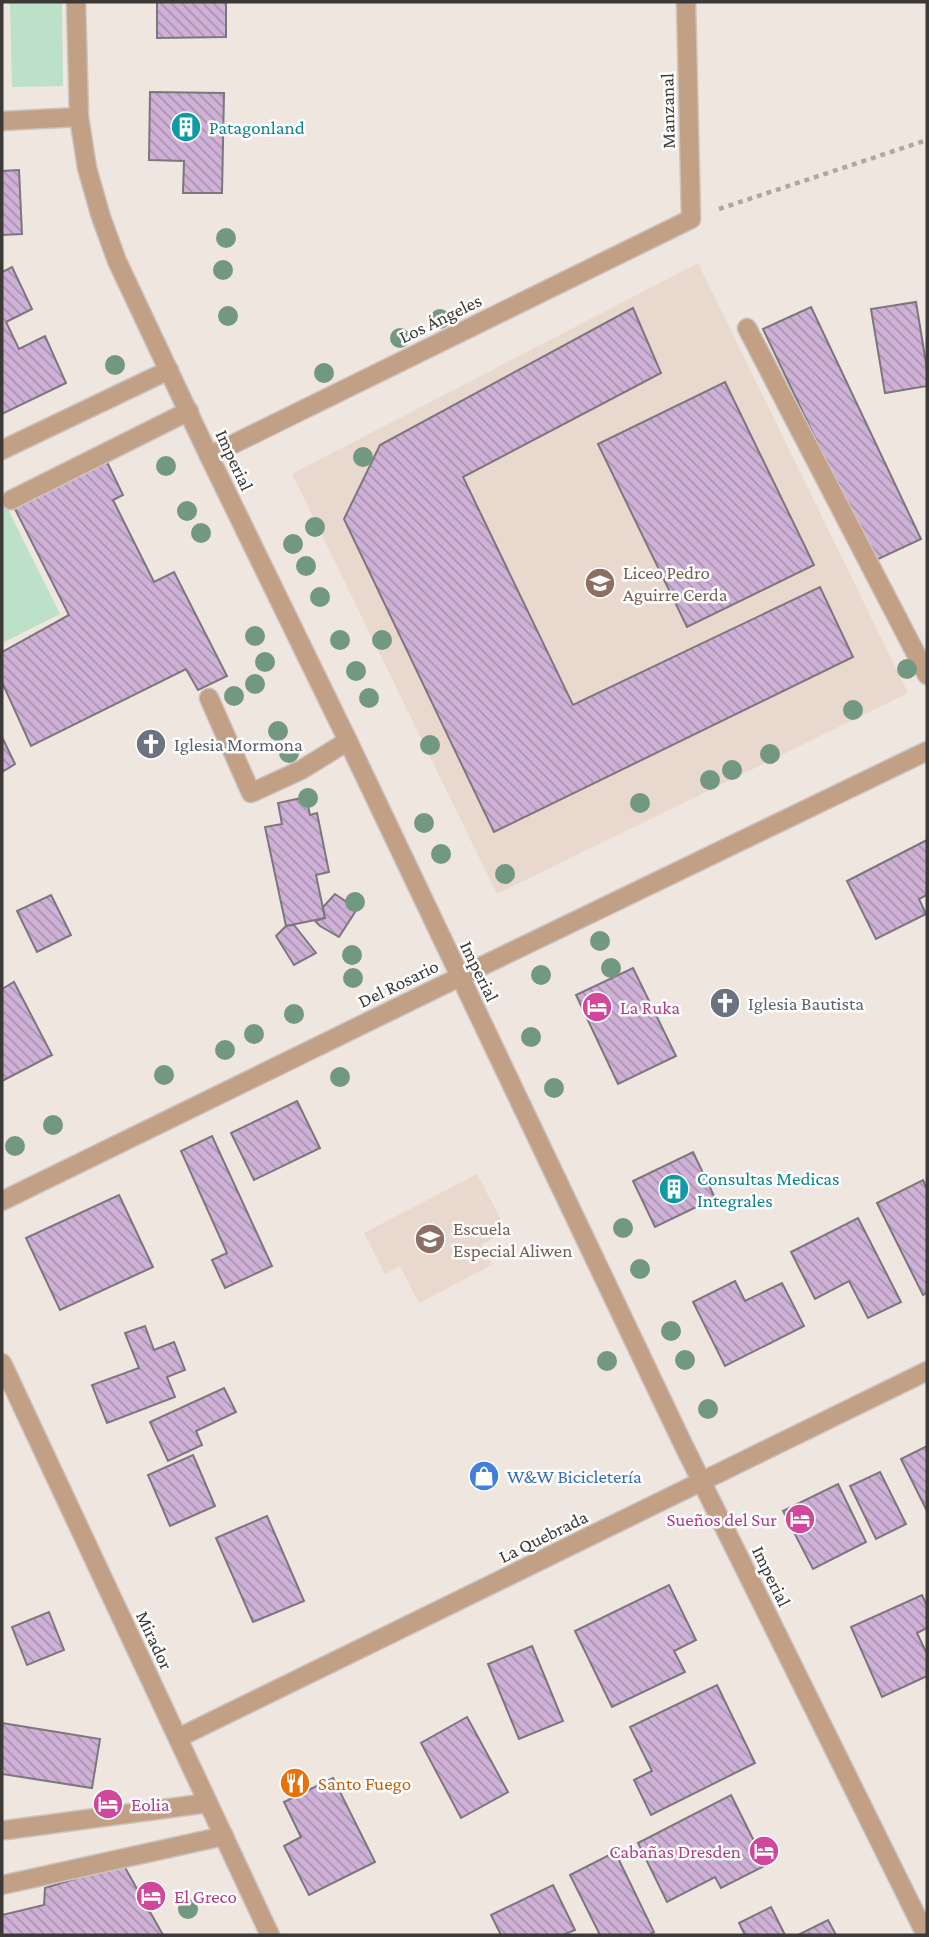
<svg xmlns="http://www.w3.org/2000/svg" width="929" height="1937" viewBox="0 0 929 1937" font-family="'Crimson Pro',serif">
  <style>
    .built { fill: #e9d8cd }
    .grass { fill: #bce0c8 }
    .building { fill: url(#building-back-hatch); stroke: #7c767d; stroke-width: 2 }
    .lines { fill: none; stroke-linecap: round; stroke-linejoin: round }
    .service-casing { stroke: #ccc3be; stroke-width: 21 }
    .minor-casing { stroke: #ccc3be; stroke-width: 21 }
    .tertiary-casing { stroke: #ccc3be; stroke-width: 21 }
    .path { stroke: #aea7a2; stroke-width: 4.5; stroke-dasharray: 5 5; stroke-linecap: butt }
    .service { stroke: #c2a085; stroke-width: 18 }
    .minor { stroke: #c2a085; stroke-width: 18 }
    .tertiary { stroke: #c2a085; stroke-width: 18 }
    .tree { fill: #739881 }
    .labels { text-anchor: middle; stroke-width: 5; stroke-linejoin: round; paint-order: stroke }
    .street-label { font-size: 19px; fill: #3c3936; stroke: #fff }
    .culture-label { font-size: 19px; fill: #0d838f; stroke: #fff; text-anchor: start }
    .education-label { font-size: 19px; fill: #785e54; stroke: #fff; text-anchor: start }
    .worship-label { font-size: 19px; fill: #5b616d; stroke: #fff; text-anchor: start }
    .hotel-label { font-size: 19px; fill: #b23c85; stroke: #fff; text-anchor: start }
    .shop-label { font-size: 19px; fill: #366cbe; stroke: #fff; text-anchor: start }
    .food-label { font-size: 19px; fill: #c56008; stroke: #fff; text-anchor: start }
  </style>
  <defs>
    <pattern id="building-back-hatch" width="6" height="6" patternUnits="userSpaceOnUse" patternTransform="scale(1.75)"><rect width="6" height="6" fill="#cfb1d7"/><path d="M-1 5l2 2M0 0l6 6M5-1l2 2" fill="none" stroke="#a991af"/></pattern>
  </defs>
  <rect width="100%" height="100%" fill="#f0e6e0"/>
  <g class="built">
    <path d="M698 263 908 693 497 894 292 474Z"/>
    <path d="M477 1174 507 1231 481 1245 492 1265 419 1303 400 1266 385 1274 364 1233Z"/>
  </g>
  <g class="grass">
    <path d="M10 2H62L63 86 12 87Z"/>
    <path d="M2 497 60 614 2 643Z"/>
  </g>
  <g class="building">
    <path d="M157 2H226V37L157 38Z"/>
    <path d="M150 92 224 93 222 193H183L184 161 149 160Z"/>
    <path d="M19 170 22 234 2 235V171Z"/>
    <path d="M12 267 32 309 6 322 19 349 45 336 66 383 2 414V272Z"/>
    <path d="M916 302 927 369V386L885 393 871 309Z"/>
    <path d="M811 307 921 539 874 561 763 329Z"/>
    <path d="M633 308 661 373 463 477 573 705 820 587 853 657 494 832 344 519 380 445Z"/>
    <path d="M725 382 814 565 687 627 598 444Z"/>
    <path d="M107 462 123 495 113 500 154 582 174 572 227 676 198 690 186 669 31 746 2 682V652L69 615 14 507Z"/>
    <path d="M2 737 15 764 2 772Z"/>
    <path d="M306 797 310 815 317 813 329 872 316 875 325 918 286 926 265 827 282 824 278 803Z"/>
    <path d="M927 840V895L919 899 926 914 876 939 847 881Z"/>
    <path d="M335 894 357 909 339 937 320 926 315 921 325 918 323 907Z"/>
    <path d="M51 895 71 935 37 952 17 911Z"/>
    <path d="M294 925 316 953 294 965 276 936 286 926Z"/>
    <path d="M633 968 676 1056 618 1084 576 995Z"/>
    <path d="M14 982 52 1055 2 1081V989Z"/>
    <path d="M297 1101 320 1148 254 1180 231 1133Z"/>
    <path d="M212 1136 272 1266 225 1288 212 1260 227 1253 181 1151Z"/>
    <path d="M693 1152 715 1198 655 1227 633 1181Z"/>
    <path d="M923 1180 927 1189V1293L923 1295 877 1203Z"/>
    <path d="M119 1195 153 1267 60 1310 26 1238Z"/>
    <path d="M858 1218 901 1302 868 1318 849 1281 815 1299 791 1252Z"/>
    <path d="M735 1281 745 1301 782 1283 804 1326 725 1366 693 1302Z"/>
    <path d="M145 1326 154 1350 174 1342 185 1370 167 1377 175 1397 107 1423 92 1385 139 1368 125 1333Z"/>
    <path d="M224 1388 236 1412 196 1431 202 1445 168 1461 150 1422Z"/>
    <path d="M927 1446V1511L901 1459Z"/>
    <path d="M193 1455 215 1506 170 1526 148 1475Z"/>
    <path d="M880 1472 906 1524 876 1539 850 1486Z"/>
    <path d="M838 1484 866 1542 813 1569 783 1511Z"/>
    <path d="M267 1516 304 1601 253 1622 216 1538Z"/>
    <path d="M669 1585 696 1640 674 1651 685 1672 612 1707 575 1631Z"/>
    <path d="M922 1595 927 1606V1628L917 1633 927 1654V1676L882 1697 851 1627Z"/>
    <path d="M49 1612 64 1650 27 1665 12 1627Z"/>
    <path d="M532 1646 563 1721 519 1739 488 1664Z"/>
    <path d="M717 1685 755 1763 651 1815 634 1780 652 1771 630 1727Z"/>
    <path d="M467 1717 508 1792 461 1818 421 1743Z"/>
    <path d="M2 1723 100 1739 92 1788 2 1774Z"/>
    <path d="M333 1778 375 1862 309 1895 284 1846 301 1837 284 1802Z"/>
    <path d="M731 1795 766 1865 721 1888 715 1877 667 1902 638 1843Z"/>
    <path d="M615 1852 654 1932 649 1935H600L570 1875Z"/>
    <path d="M123 1864 163 1935H2V1915L44 1905 45 1888Z"/>
    <path d="M553 1885 575 1930 563 1935H501L491 1915Z"/>
    <path d="M771 1907 785 1935H745L739 1923Z"/>
    <path d="M828 1920 836 1935H798Z"/>
  </g>
  <g class="lines">
    <g class="service-casing">
      <g id="service">
        <path d="M747 328 927 675"/>
        <path d="M2 450 169 370"/>
        <path d="M11 500 189 411"/>
        <path d="M209 698 251 793 301 770 348 741"/>
        <path d="M6 1830 208 1803"/>
        <path d="M2 1885 224 1836"/>
      </g>
    </g>
    <g class="minor-casing">
      <g id="minor">
        <path d="M2 121 79 117"/>
        <path d="M209 456 691 219 686 2"/>
        <path d="M2 1201 482 966 927 751"/>
        <path d="M2 1363 270 1935"/>
        <path d="M178 1738 927 1371"/>
      </g>
    </g>
    <g class="tertiary-casing">
      <path id="tertiary" d="M76 2 79 117 87 168 101 217 117 261 209 456 348 741 682 1442 926 1935"/>
    </g>
    <path class="path" d="M719 209 927 140"/>
    <use href="#service" class="service"/>
    <use href="#minor" class="minor"/>
    <use href="#tertiary" class="tertiary"/>
  </g>
  <g class="tree">
    <circle cx="226" cy="238" r="10"/>
    <circle cx="223" cy="270" r="10"/>
    <circle cx="228" cy="316" r="10"/>
    <circle cx="440" cy="319" r="10"/>
    <circle cx="400" cy="338" r="10"/>
    <circle cx="115" cy="365" r="10"/>
    <circle cx="324" cy="373" r="10"/>
    <circle cx="363" cy="457" r="10"/>
    <circle cx="166" cy="466" r="10"/>
    <circle cx="187" cy="511" r="10"/>
    <circle cx="315" cy="527" r="10"/>
    <circle cx="201" cy="533" r="10"/>
    <circle cx="293" cy="544" r="10"/>
    <circle cx="306" cy="566" r="10"/>
    <circle cx="320" cy="597" r="10"/>
    <circle cx="255" cy="636" r="10"/>
    <circle cx="340" cy="640" r="10"/>
    <circle cx="382" cy="640" r="10"/>
    <circle cx="265" cy="662" r="10"/>
    <circle cx="907" cy="669" r="10"/>
    <circle cx="356" cy="671" r="10"/>
    <circle cx="255" cy="684" r="10"/>
    <circle cx="234" cy="696" r="10"/>
    <circle cx="369" cy="698" r="10"/>
    <circle cx="853" cy="710" r="10"/>
    <circle cx="278" cy="731" r="10"/>
    <circle cx="430" cy="745" r="10"/>
    <circle cx="289" cy="753" r="10"/>
    <circle cx="770" cy="754" r="10"/>
    <circle cx="732" cy="770" r="10"/>
    <circle cx="710" cy="780" r="10"/>
    <circle cx="308" cy="798" r="10"/>
    <circle cx="640" cy="803" r="10"/>
    <circle cx="424" cy="823" r="10"/>
    <circle cx="441" cy="854" r="10"/>
    <circle cx="505" cy="874" r="10"/>
    <circle cx="355" cy="902" r="10"/>
    <circle cx="600" cy="941" r="10"/>
    <circle cx="352" cy="955" r="10"/>
    <circle cx="611" cy="968" r="10"/>
    <circle cx="541" cy="975" r="10"/>
    <circle cx="353" cy="978" r="10"/>
    <circle cx="294" cy="1014" r="10"/>
    <circle cx="254" cy="1034" r="10"/>
    <circle cx="531" cy="1037" r="10"/>
    <circle cx="225" cy="1050" r="10"/>
    <circle cx="164" cy="1075" r="10"/>
    <circle cx="340" cy="1077" r="10"/>
    <circle cx="554" cy="1088" r="10"/>
    <circle cx="53" cy="1125" r="10"/>
    <circle cx="15" cy="1146" r="10"/>
    <circle cx="623" cy="1228" r="10"/>
    <circle cx="640" cy="1269" r="10"/>
    <circle cx="671" cy="1331" r="10"/>
    <circle cx="685" cy="1360" r="10"/>
    <circle cx="607" cy="1361" r="10"/>
    <circle cx="708" cy="1409" r="10"/>
    <circle cx="188" cy="1909" r="10"/>
  </g>
  <defs>
    <g id="building-disc" transform="scale(1.575)"><circle r="9.5" fill="#0f9aa8" stroke="#fff"/><path d="M-4-6H4V6H1V3H-1V6H-4ZM-2.5-4.3h1.7v1.8h-1.7ZM.8-4.3h1.7v1.8H.8ZM-2.5-1h1.7V.8h-1.7ZM.8-1h1.7V.8H.8Z" fill="#fff"/></g>
    <g id="school-disc" transform="scale(1.575)"><circle r="9.5" fill="#8d6e63" stroke="#fff"/><path d="M0-5L7-2L0 1L-7-2ZM-4 1L0 2.5L4 1V4Q0 6-4 4Z" fill="#fff"/></g>
    <g id="church-disc" transform="scale(1.575)"><circle r="9.5" fill="#6b7280" stroke="#fff"/><path d="M-1.2-6h2.4v3.5h3.3v2.4h-3.3V6h-2.4V-.1h-3.3v-2.4h3.3Z" fill="#fff"/></g>
    <g id="hotel-disc" transform="scale(1.575)"><circle r="9.5" fill="#d1479c" stroke="#fff"/><path d="M-6-4.5h1.5V1H6V5H4.5V3h-9V5H-6ZM-4 0a1.8 1.8 0 1 1 3.6 0ZM.5 0V-2.5h3Q6-2.5 6 0Z" fill="#fff"/></g>
    <g id="shop-disc" transform="scale(1.575)"><circle r="9.5" fill="#3f7fe0" stroke="#fff"/><path d="M-5-2.5h2.3a2.7 3.5 0 0 1 5.4 0H5L5.5 6h-11ZM-1.5-2.5h3a1.5 2.3 0 0 0-3 0Z" fill="#fff"/></g>
    <g id="restaurant-disc" transform="scale(1.575)"><circle r="9.5" fill="#e8710a" stroke="#fff"/><path d="M-5-6h1v4h1v-4h1v4h1v-4h1v5L-1.5 .5V6h-2V.5L-5-1ZM5-6V6H3V1.5H1.5Q1.5-4 5-6Z" fill="#fff"/></g>
  </defs>
  <g fill-rule="evenodd">
    <use href="#building-disc" x="186" y="127"/>
    <use href="#school-disc" x="600" y="583"/>
    <use href="#church-disc" x="151" y="744"/>
    <use href="#church-disc" x="725" y="1003"/>
    <use href="#hotel-disc" x="597" y="1007"/>
    <use href="#building-disc" x="674" y="1189"/>
    <use href="#school-disc" x="430" y="1239"/>
    <use href="#shop-disc" x="484" y="1476"/>
    <use href="#hotel-disc" x="800" y="1519"/>
    <use href="#restaurant-disc" x="295" y="1783"/>
    <use href="#hotel-disc" x="108" y="1804"/>
    <use href="#hotel-disc" x="764" y="1851"/>
    <use href="#hotel-disc" x="151" y="1896"/>
  </g>
  <g class="labels">
    <g class="street-label">
      <text transform="translate(667 111) rotate(-91)" y="7">Manzanal</text>
      <text transform="translate(440 318) rotate(-26)" y="7">Los Ángeles</text>
      <text transform="translate(235 460) rotate(65)" y="7">Imperial</text>
      <text transform="translate(480 971) rotate(64)" y="7">Imperial</text>
      <text transform="translate(398 983) rotate(-26)" y="7">Del Rosario</text>
      <text transform="translate(543 1536) rotate(-26)" y="7">La Quebrada</text>
      <text transform="translate(772 1576) rotate(64)" y="7">Imperial</text>
      <text transform="translate(155 1640) rotate(65)" y="7">Mirador</text>
    </g>
    <g class="culture-label">
      <text x="209" y="134">Patagonland</text>
      <text x="697" y="1185">Consultas Medicas<tspan x="697" dy="22">Integrales</tspan></text>
    </g>
    <g class="education-label">
      <text x="623" y="579">Liceo Pedro<tspan x="623" dy="22">Aguirre Cerda</tspan></text>
      <text x="453" y="1235">Escuela<tspan x="453" dy="22">Especial Aliwen</tspan></text>
    </g>
    <g class="worship-label">
      <text x="174" y="751">Iglesia Mormona</text>
      <text x="748" y="1010">Iglesia Bautista</text>
    </g>
    <g class="hotel-label">
      <text x="620" y="1014">La Ruka</text>
      <text x="777" y="1526" text-anchor="end">Sueños del Sur</text>
      <text x="131" y="1811">Eolia</text>
      <text x="741" y="1858" text-anchor="end">Cabañas Dresden</text>
      <text x="174" y="1903">El Greco</text>
    </g>
    <g class="shop-label">
      <text x="507" y="1483">W&amp;W Bicicletería</text>
    </g>
    <g class="food-label">
      <text x="318" y="1790">Santo Fuego</text>
    </g>
  </g>
  <rect width="929" height="1937" fill="none" stroke="#3c3936" stroke-width="7"/>
</svg>
